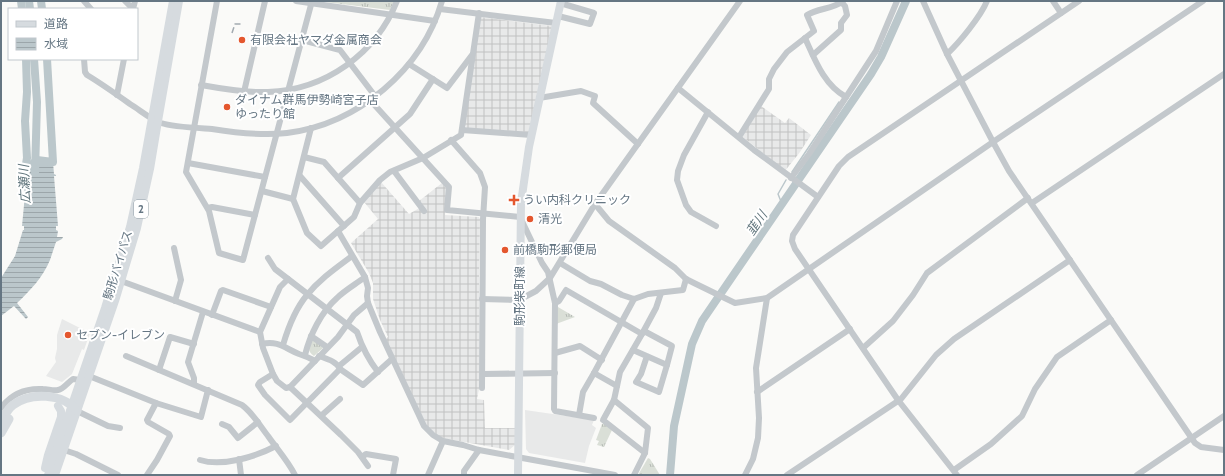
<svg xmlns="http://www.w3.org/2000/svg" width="1225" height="476" viewBox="0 0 1225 476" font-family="Cabin,'Noto Sans JP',sans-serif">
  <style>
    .built { fill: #e8e9e9 }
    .industrial { fill: url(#industrial-grid) }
    .park { fill: url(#park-tufts) }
    .water { fill: url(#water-rules) }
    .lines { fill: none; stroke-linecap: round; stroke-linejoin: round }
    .stream { stroke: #bbc7cb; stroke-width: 1.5 }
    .river { stroke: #bbc7cb; stroke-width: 8 }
    .minor { stroke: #c3c8cc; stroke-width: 6 }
    .major { stroke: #d6dbdf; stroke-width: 8 }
    .highway { stroke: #d6dbdf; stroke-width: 9 }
    .rail { stroke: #a2aab0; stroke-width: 1.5; stroke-dasharray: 6 3; stroke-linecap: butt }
    .poi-dot { fill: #e4572e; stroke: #fff; stroke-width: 1.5 }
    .labels { text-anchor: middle; stroke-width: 4; stroke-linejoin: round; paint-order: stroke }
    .shield { fill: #fff; stroke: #939fa8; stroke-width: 1 }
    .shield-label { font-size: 11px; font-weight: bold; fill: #657683 }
    .poi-label { font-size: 12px; fill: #657683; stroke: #fff; text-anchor: start }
    .street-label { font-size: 12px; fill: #657683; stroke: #fff }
    .water-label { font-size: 13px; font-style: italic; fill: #60757c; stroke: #fff }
  </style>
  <defs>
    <pattern id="industrial-grid" width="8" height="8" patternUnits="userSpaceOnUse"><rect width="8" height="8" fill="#e8e9e9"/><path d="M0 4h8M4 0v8" fill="none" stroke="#c0c1c2"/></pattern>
    <pattern id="park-tufts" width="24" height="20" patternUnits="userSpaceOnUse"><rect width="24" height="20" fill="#dadfd7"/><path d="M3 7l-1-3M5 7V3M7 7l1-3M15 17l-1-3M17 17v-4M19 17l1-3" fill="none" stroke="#b4b9b4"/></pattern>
    <pattern id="water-rules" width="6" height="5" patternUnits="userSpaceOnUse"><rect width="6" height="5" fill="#bbc7cb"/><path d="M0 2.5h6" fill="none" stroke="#9ca6aa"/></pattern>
  </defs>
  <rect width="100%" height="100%" fill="#fafaf8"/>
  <g class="built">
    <path d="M62 319 90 333 84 350 82 349 72 374 62 382 46 376 56 362 55 358 57 349V335Z"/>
    <path d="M525 410 594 420 592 425 596 428 589 446 585 463 529 453 526 449Z"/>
  </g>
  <g class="industrial">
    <path d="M481 17 552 26 529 132 468 129 464 124Z"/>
    <path d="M761 106 785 123 789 118 811 135 800 152 785 171 743 137 742 135Z"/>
    <path d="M381 182 409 214 423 206 419 201 442 183 447 189 445 215 479 217 480 219 479 274 480 374 479 389 477 399 484 400 485 428H515V445L509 450 442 438 428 428 385 339 388 337 380 320 373 299V283L369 273 351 243 378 219 364 202Z"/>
  </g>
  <g class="park">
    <path d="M317 1H394L390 10Z"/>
    <path d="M558 307 575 317 556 324V309Z"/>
    <path d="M311 340H313L322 345 323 348 314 356C307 351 309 348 311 340Z"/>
    <path d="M602 424H605L612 430 604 447 597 445 599 441 596 440Z"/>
    <path d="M648 458 650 459 660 475H638Z"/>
  </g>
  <path class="water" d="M37 160 53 162 54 174 56 175V176H54L58 226H56V230L58 231 57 237H63L62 239 56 242C54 248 52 254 50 260 43 277 30 291 17 303L28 317 26 319 14 306 1 316V278L15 256 23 230H24V226H22L24 205 25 170Z"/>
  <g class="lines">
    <g class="stream">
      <path d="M792 172 839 102"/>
      <path d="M782 204 778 194 786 180"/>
    </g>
    <g class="river">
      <path d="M21 1 22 9"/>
      <path d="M29 1 30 9"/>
      <path d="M41 1 42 9"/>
      <path d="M34 59 37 102 35 173"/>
      <path d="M25 170 37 160 53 162 47 59"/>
      <path d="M25 170 27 158 25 121 27 92 26 59"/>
      <path d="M670 475 674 426 692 344 702 321 717 299 871 74 881 57 906 1"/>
    </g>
    <g class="minor">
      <path d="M84 1 91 9"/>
      <path d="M125 1 133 9 135 1"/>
      <path d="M217 1 186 172 209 211 219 253 243 260 312 1"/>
      <path d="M296 1 435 21"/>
      <path d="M923 1 947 54 993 142 1009 171 1195 443 1201 447 1224 450"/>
      <path d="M1053 1 1061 13"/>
      <path d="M440 9 556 23"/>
      <path d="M558 16 590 24 594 13 560 3"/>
      <path d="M805 38C815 60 824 85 846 97"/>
      <path d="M302 40 340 50 375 96"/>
      <path d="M947 54C959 43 981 16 987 1"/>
      <path d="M813 55 841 30V23L847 15 845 6 842 3"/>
      <path d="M84 59 85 72 87 75C102 84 116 94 130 104 140 110 150 119 161 123 173 127 198 128 212 129 237 133 262 136 287 133 358 124 422 70 442 1"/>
      <path d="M409 64 447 88 472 55"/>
      <path d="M201 85C223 89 246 93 268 92 325 90 376 54 397 1"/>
      <path d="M678 88 754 150 818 197"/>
      <path d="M244 92 265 1"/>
      <path d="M117 95 124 59"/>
      <path d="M539 98 581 91 595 96 593 103 638 144"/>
      <path d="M370 100 449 187 447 210 520 217 542 263 548 272 555 303 554 409 555 411 594 418"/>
      <path d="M708 112 684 155 678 171 677 180 686 205 691 212 716 226"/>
      <path d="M311 128 293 199 307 233 321 246 354 217 360 203 380 180 390 172 423 158 461 135 479 13"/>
      <path d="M462 130 531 135"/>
      <path d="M739 137 769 89V79L774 69 787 52 814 31 807 15C818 8 834 9 843 1"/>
      <path d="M451 140 480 173 485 187 483 219 482 388"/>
      <path d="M304 157 324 162 360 203"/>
      <path d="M188 163 265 177"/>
      <path d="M394 171 424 211"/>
      <path d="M300 176 344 226"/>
      <path d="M338 178 410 114 433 79"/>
      <path d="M791 178 809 154 876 51 897 1"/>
      <path d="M262 191 293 199"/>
      <path d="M1032 203 1224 74"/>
      <path d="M595 204 609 221 675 268 686 279 694 283 735 303 767 298 993 142 1203 1"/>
      <path d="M208 208 212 207 255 215"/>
      <path d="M338 231 365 277 368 288 367 296 368 303 380 332 424 426 433 435 443 441 463 445 479 450 615 475"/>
      <path d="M174 248 181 280 175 301"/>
      <path d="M268 258 275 269 357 332C362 347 368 359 378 372"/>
      <path d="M560 263 590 281 601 284 622 295 634 299 648 294 683 290 686 279"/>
      <path d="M288 279 280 287 260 332 263 348 273 374 277 381 286 388 290 387"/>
      <path d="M121 281 260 332"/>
      <path d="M482 299 519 300 536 291 550 278 595 204 740 1"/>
      <path d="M555 303 559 301 566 290 642 334"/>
      <path d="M212 315 221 291 223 290 271 307"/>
      <path d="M644 331 672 346 667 365"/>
      <path d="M311 336 327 347"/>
      <path d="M262 344C278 340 286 349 299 354 305 356 310 358 315 361"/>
      <path d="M283 345C288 328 296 308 307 295 320 279 336 268 352 256"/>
      <path d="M863 348 893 321 913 295 927 273 1028 198"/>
      <path d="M633 350 667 365 659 392 636 382 641 374 647 356"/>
      <path d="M555 353 580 346 602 360"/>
      <path d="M305 355C310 335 321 312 337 298 345 290 356 284 365 277"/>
      <path d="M126 356 242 405C253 413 260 426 268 436 277 449 288 461 295 475"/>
      <path d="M319 356C327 359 336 361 340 369L363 385 392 359"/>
      <path d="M339 366 362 347"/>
      <path d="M159 370 170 337 194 344"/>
      <path d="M594 373 634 299"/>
      <path d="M273 374 260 382 258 385 265 395 290 420 340 369"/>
      <path d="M483 374 555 373"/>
      <path d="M89 376 156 403 201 417 208 390"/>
      <path d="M194 384V378L188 362 203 312"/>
      <path d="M757 392 850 329"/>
      <path d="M614 400 648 428 645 453 634 475"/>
      <path d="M1 408C11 394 26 388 43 389 48 389 53 391 58 390 64 389 68 382 73 379L80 380"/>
      <path d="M77 411 108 426 120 428"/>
      <path d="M322 415 340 399"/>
      <path d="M579 415 583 392 594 373 617 386"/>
      <path d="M222 424 229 427 238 438 258 422"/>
      <path d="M64 450 76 454 118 475"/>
      <path d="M645 453 603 420 614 400 620 372 642 334 656 308 661 293"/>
      <path d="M362 457 366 454 396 459 393 475"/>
      <path d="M239 459 241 475"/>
      <path d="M200 460C222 467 255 457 276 446"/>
      <path d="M368 466 358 452 341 435 290 387 338 337 354 315 368 303"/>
      <path d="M954 470 991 444 1022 416 1035 389 1057 357 1111 320"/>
      <path d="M147 475 157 460 170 436 169 434 148 422 147 420 156 403"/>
      <path d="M428 475 443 441"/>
      <path d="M464 475V471L479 450"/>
      <path d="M745 475 753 459 758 438 759 418 756 368 767 298"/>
      <path d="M787 475 901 399 936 355 954 339 1070 260"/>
      <path d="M957 475 898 400 795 249 792 241 793 235 839 166 848 157 1079 1"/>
      <path d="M1137 475 1224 416"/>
    </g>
    <g class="major">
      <path d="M45 468 48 455 61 417V411L58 406"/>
      <path d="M48 475 105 308 130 227 143 168 173 1"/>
      <path d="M55 475 115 301 137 228 150 169 158 121 179 1"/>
      <path d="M518 475 521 203 529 147 561 1"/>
    </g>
    <g class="highway">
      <path d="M1 423C4 417 7 409 13 405 30 392 63 393 77 411"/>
      <path d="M1 433 9 419"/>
    </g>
    <path class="rail" d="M232 33 235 24H243"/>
  </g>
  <g class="poi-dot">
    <circle cx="242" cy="40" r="4"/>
    <circle cx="227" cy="107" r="4"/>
    <path d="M512 194h4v4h4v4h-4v4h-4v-4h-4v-4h4z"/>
    <circle cx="530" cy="219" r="4"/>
    <circle cx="505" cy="250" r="4"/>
    <circle cx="68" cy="335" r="4"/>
  </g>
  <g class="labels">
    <rect class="shield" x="134" y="200" width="14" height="18" rx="3"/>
    <g class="shield-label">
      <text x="141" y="213">2</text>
    </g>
    <g class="poi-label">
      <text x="250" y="44">有限会社ヤマダ金属商会</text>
      <text x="235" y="104">ダイナム群馬伊勢崎宮子店<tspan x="235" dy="14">ゆったり館</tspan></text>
      <text x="523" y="204">うい内科クリニック</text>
      <text x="538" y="223">清光</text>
      <text x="513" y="254">前橋駒形郵便局</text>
      <text x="76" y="339">セブン-イレブン</text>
    </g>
    <g class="street-label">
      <text transform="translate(118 265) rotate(-73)" y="4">駒形バイパス</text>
      <text transform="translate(520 296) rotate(-90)" y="4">駒形柴町線</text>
    </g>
    <g class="water-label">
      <text transform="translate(24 184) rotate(-93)" y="5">広瀬川</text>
      <text transform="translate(756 223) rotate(-56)" y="5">韮川</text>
    </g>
  </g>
  <rect width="1225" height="476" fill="none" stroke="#657683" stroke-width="4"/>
  <rect x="8" y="8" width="130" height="52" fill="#ffffff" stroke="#c1c8cd"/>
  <rect x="16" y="21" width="20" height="6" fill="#d6dbdf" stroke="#c1c8cd"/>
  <text x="44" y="28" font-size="12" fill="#657683">道路</text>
  <rect x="16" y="38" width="20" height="12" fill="url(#water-rules)" stroke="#c1c8cd"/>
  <text x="44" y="48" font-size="12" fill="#657683">水域</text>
</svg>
